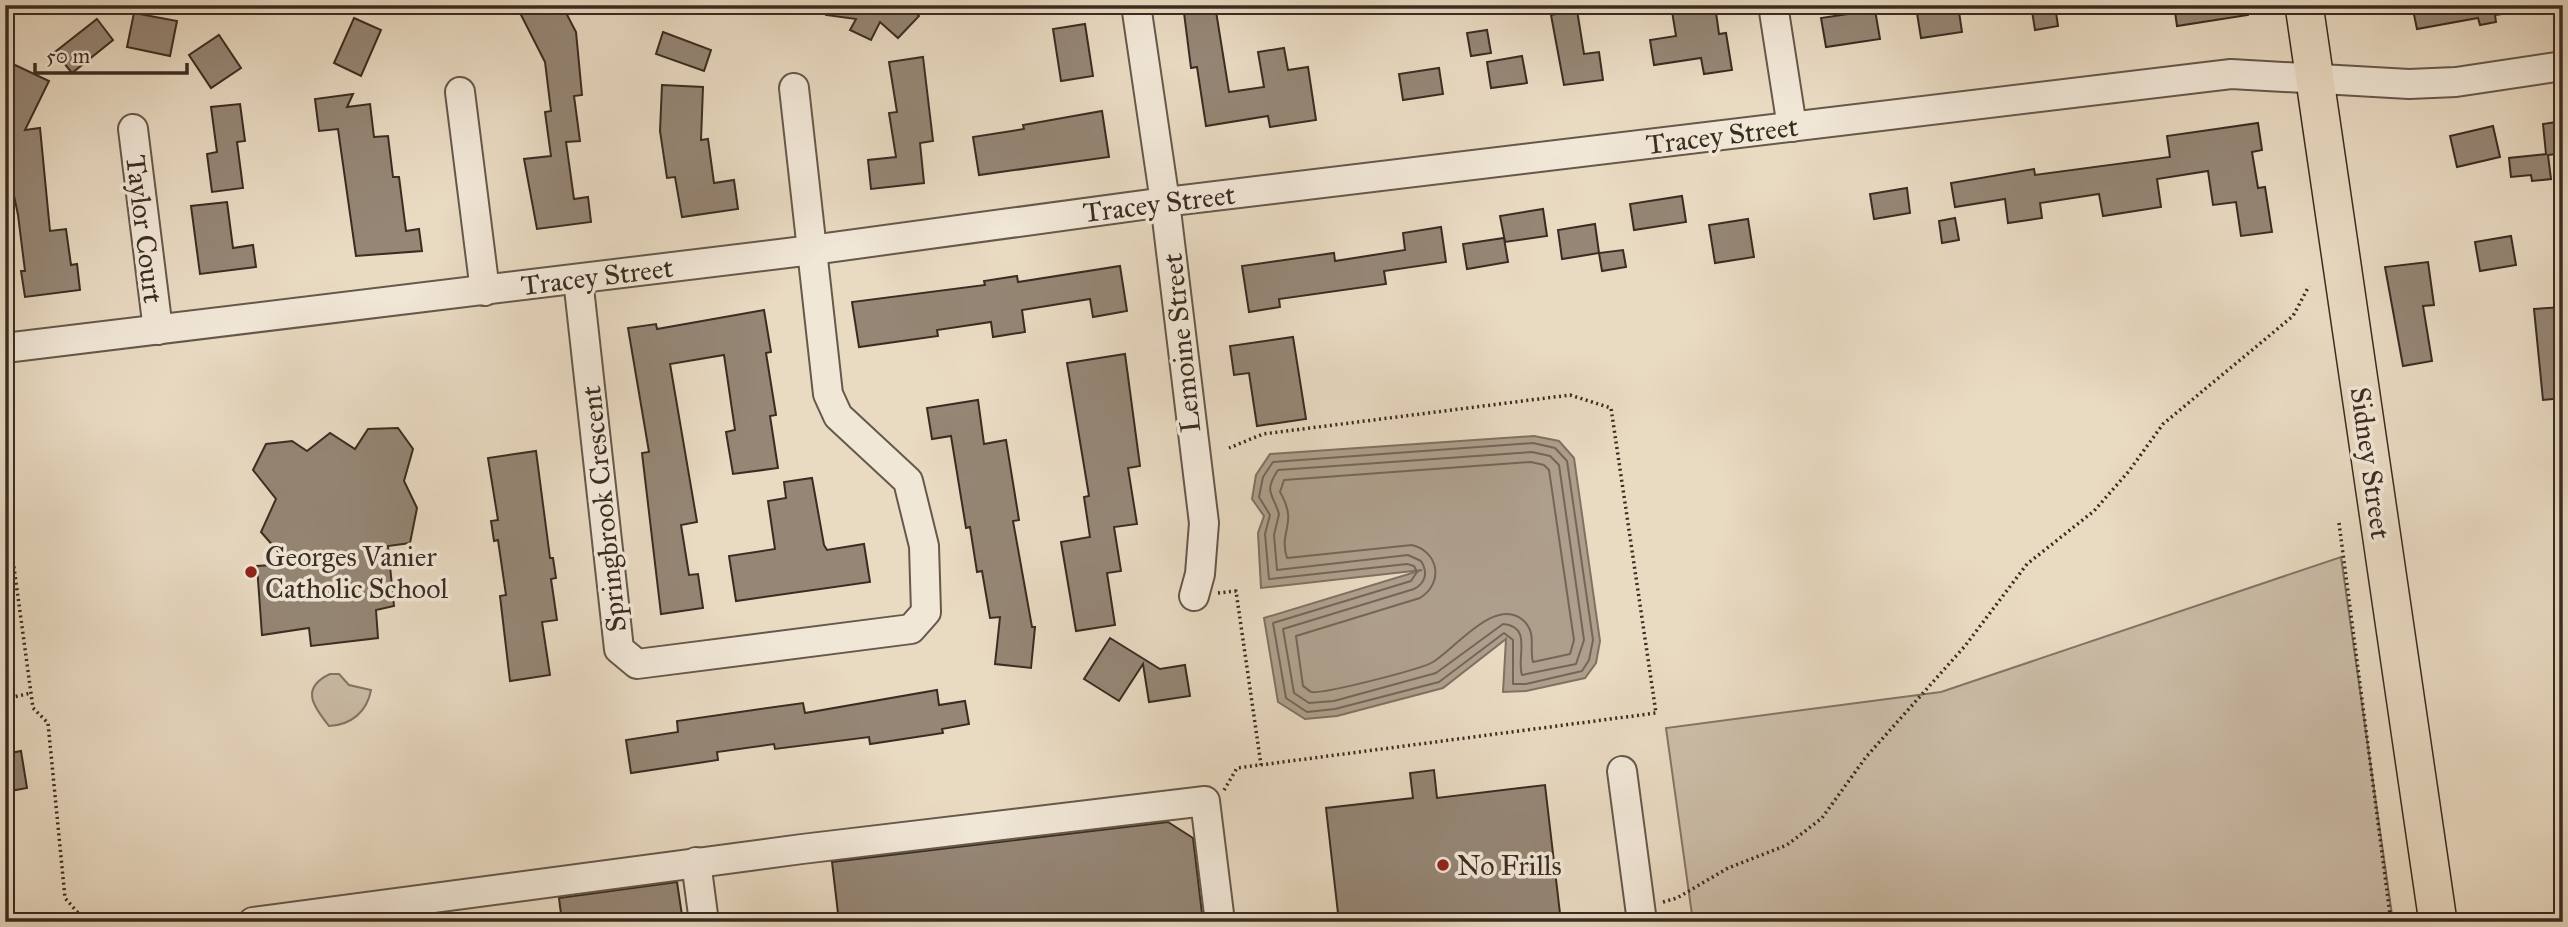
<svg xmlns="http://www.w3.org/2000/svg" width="2568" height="927" viewBox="0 0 2568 927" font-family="'IM FELL Great Primer',serif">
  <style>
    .green { fill: #cbbca7; stroke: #827464; stroke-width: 2 }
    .water { fill: #ae9f8c; stroke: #807162; stroke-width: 2 }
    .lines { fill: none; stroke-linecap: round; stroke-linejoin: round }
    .shore { stroke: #746657; stroke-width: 2 }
    .building { fill: #958675; stroke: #3a2c22; stroke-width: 2 }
    .minor-casing { stroke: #66584a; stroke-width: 32 }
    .major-casing { stroke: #3a2c22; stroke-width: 40 }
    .path { stroke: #3a2c22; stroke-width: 3.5; stroke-dasharray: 2 3.5; stroke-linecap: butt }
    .minor { stroke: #f1e7d7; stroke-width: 28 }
    .major { stroke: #e9dac2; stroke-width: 37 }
    .poi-dot { fill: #8f2418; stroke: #f1e7d7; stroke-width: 2.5 }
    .labels { text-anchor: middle; stroke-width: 7; stroke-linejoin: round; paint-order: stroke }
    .street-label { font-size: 28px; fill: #3a2c22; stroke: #f1e7d7 }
    .poi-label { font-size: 28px; fill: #3a2c22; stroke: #f1e7d7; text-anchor: start }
  </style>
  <rect width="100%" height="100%" fill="#e9dac2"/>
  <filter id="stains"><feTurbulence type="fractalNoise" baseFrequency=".00286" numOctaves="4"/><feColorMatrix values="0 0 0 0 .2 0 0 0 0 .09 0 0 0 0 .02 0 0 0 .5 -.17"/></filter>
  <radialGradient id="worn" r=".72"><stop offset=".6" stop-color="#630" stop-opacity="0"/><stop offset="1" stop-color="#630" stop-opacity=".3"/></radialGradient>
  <g class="green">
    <path d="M2341 557 2393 922H1693L1666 728 1941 692Z"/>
    <path d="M330 674H339L349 685 371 690C367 712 351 725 329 726 313 706 300 688 330 674Z"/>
  </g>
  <path class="water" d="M1534 436 1559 441 1574 458 1600 641 1596 663 1585 678 1526 691 1503 692 1506 639 1443 688 1337 716 1305 719 1278 702 1264 618 1422 570 1261 588 1258 533 1264 516 1252 499 1256 475 1270 454Z"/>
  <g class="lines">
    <g class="shore">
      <path d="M1533 443 1555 448 1567 461 1593 640 1589 660 1582 671 1526 684H1513V640L1504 633 1439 682 1335 709 1307 712 1286 698 1273 623 1411 581 1417 572 1414 566 1407 564 1269 579 1265 534 1270 515 1259 497 1263 477 1273 462Z"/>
      <path d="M1532 452 1550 456 1559 465 1584 640 1576 664 1522 675C1516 658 1533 626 1503 624L1436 673 1334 701 1309 703 1294 693 1283 629 1414 589C1426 583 1428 572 1421 561L1408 555 1277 570 1274 535 1279 514C1273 493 1263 493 1278 470Z"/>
      <path d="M1531 462 1544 465 1549 470 1574 640 1570 654 1533 662C1529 648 1537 634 1524 621 1496 595 1456 648 1433 662 1422 669 1324 694 1312 692 1310 692 1305 687 1303 686L1296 636 1420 598C1444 583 1439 552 1412 545L1287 558C1278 530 1299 525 1280 492L1284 480Z"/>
    </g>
  </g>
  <g class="building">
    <path d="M516 5H562L576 32 582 95 574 96 580 141 566 142 574 199 588 197 591 222 537 229 524 159 551 156 545 112 551 111 545 62Z"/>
    <path d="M827 5H909L919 16 898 38 880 22 871 40 850 30 856 19 826 15Z"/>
    <path d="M1183 5H1215L1229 92 1264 87 1258 52 1284 48 1288 70 1308 67 1316 120 1270 127 1268 116 1206 126 1197 67 1191 68Z"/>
    <path d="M1671 5H1715L1719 34 1726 33 1732 70 1704 74 1701 58 1654 65 1650 40 1676 36Z"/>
    <path d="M1958 5 1962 32 1921 38 1916 7Z"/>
    <path d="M2031 5H2055L2058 26 2035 30Z"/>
    <path d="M2174 5H2247L2248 15 2177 26Z"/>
    <path d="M2412 5H2502L2503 14 2495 15 2496 22 2480 25 2478 18 2417 29Z"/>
    <path d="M1577 10 1584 54 1599 52 1603 80 1564 85 1551 15Z"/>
    <path d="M1875 10 1880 39 1826 47 1821 18Z"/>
    <path d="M134 13 177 21 170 56 127 47Z"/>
    <path d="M354 18 381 30 361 76 334 63Z"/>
    <path d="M97 19 113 40 72 73 55 52Z"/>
    <path d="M1085 24 1093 76 1061 81 1053 29Z"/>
    <path d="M1487 30 1491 53 1471 56 1467 33Z"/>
    <path d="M663 32 711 50 704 71 656 54Z"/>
    <path d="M219 35 241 68 211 88 189 55Z"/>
    <path d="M1522 56 1527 83 1491 88 1487 62Z"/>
    <path d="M923 57 933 141 920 143 924 183 871 189 868 160 896 157 889 113 897 112 889 62Z"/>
    <path d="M15 65 49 81 25 130 40 128 50 231 66 229 71 265 77 264 80 290 25 297 21 271H25L18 215 12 186H5V84Z"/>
    <path d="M1439 68 1443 94 1403 100 1399 74Z"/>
    <path d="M662 85 703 87 701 140 708 139 714 183 734 180 738 209 682 217 675 177 667 178 660 131Z"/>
    <path d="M353 94 347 107 370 104 374 137 388 136 393 177H399L406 231 419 229 422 251 356 256 338 129 319 131 315 99Z"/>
    <path d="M240 104 245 141 237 142 243 188 212 192 207 154 217 152 211 107Z"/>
    <path d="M1102 111 1109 157 979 175 973 137 1024 129 1023 125Z"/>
    <path d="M2563 121V153L2548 155 2551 179 2532 181 2531 175 2511 177 2509 158 2546 154 2543 124Z"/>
    <path d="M2258 123 2262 150 2252 152 2258 188 2265 187 2272 232 2241 236 2236 202 2213 205 2208 171 2157 179 2161 207 2103 216 2099 194 2040 203 2042 218 2008 223 2005 199 1955 207 1951 183 2034 169 2035 175 2170 157 2167 136Z"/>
    <path d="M2493 126 2500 157 2457 167 2450 136Z"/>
    <path d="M1907 188 1910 213 1874 219 1870 194Z"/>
    <path d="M1682 196 1686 222 1634 230 1630 204Z"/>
    <path d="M227 202 233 248 253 245 256 267 200 274 191 206Z"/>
    <path d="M1543 209 1547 236 1505 242 1500 216Z"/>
    <path d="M1955 218 1959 240 1942 243 1939 221Z"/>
    <path d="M1748 219 1754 257 1715 263 1709 225Z"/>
    <path d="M1595 224 1599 253 1562 259 1558 230Z"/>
    <path d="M1441 227 1446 262 1384 271 1386 284 1279 299 1280 307 1249 312 1242 266 1334 253 1335 261 1405 250 1403 233Z"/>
    <path d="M2511 236 2516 265 2480 271 2475 242Z"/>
    <path d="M1504 238 1508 262 1467 269 1463 244Z"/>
    <path d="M1623 250 1626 267 1602 271 1599 253Z"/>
    <path d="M2428 262 2434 305 2423 306 2432 361 2403 366 2385 267Z"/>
    <path d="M1120 266 1127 311 1093 317 1090 299 1022 310 1025 332 993 337 991 322 937 330 938 336 859 347 852 302 985 285 984 281 1017 276 1018 282Z"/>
    <path d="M2563 307V398L2543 400 2534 309Z"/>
    <path d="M764 310 771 352 766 353 776 415 770 416 778 468 733 474 726 432 735 430 724 355 670 364 697 522 681 525 689 575 698 574 703 608 661 614 642 453 649 452 628 328 656 324 657 329Z"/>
    <path d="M1293 337 1306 419 1257 426 1249 373 1234 375 1230 346Z"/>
    <path d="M1125 354 1140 466 1128 468 1137 524 1114 527 1121 571 1107 573 1115 625 1076 631 1061 542 1090 537 1084 497 1089 496 1067 363Z"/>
    <path d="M978 400 984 444 1006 440 1019 520 1013 521 1032 627H1035L1031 668 995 664 1000 617 990 618 982 571 977 572 970 527 966 528 951 436 932 439 927 408Z"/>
    <path d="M398 428 413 449 404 481 417 508 410 543 388 546 394 606 376 610 378 638 311 646 309 628 262 635 257 566 289 564 261 532 276 499 253 470 266 444 292 441 307 451 330 433 355 449 368 429Z"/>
    <path d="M536 451 550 558H553L556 578 551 579 557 620 542 622 550 675 510 681 500 596 506 595 498 540 494 541 491 521 498 520 488 458Z"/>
    <path d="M812 478 824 545 827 550 864 544 870 582 736 601 729 556 775 549 768 501 786 498 784 482Z"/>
    <path d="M1110 638 1160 669 1185 665 1190 696 1149 702 1143 664 1119 701 1084 679Z"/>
    <path d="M937 690 939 705 965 701 969 724 942 729 943 733 870 744 869 737 775 749 774 744 717 752 718 760 631 773 626 740 678 732 677 721 803 703 805 713Z"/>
    <path d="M21 751 27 788 5 792V754Z"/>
    <path d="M1434 770 1437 798 1545 785 1561 922H1339L1326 808 1413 798 1410 773Z"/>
    <path d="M1168 822 1193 838 1203 922H839L832 862Z"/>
    <path d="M677 882 683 922H562L559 898Z"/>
  </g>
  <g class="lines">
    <g class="minor-casing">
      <g id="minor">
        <path d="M1136 5 1165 202 1204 523 1200 574 1194 596"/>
        <path d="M1773 5 1792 127"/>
        <path d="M460 92 485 291"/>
        <path d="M133 129 158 330"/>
        <path d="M578 279 619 649 637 664 911 629 926 612 924 546 908 481 838 416 828 394 794 88"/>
        <path d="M5 348 812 250 1165 202 2231 74 2409 84 2456 82 2563 66"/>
        <path d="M1622 771 1642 922"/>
        <path d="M696 862 704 922"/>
        <path d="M253 922 802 849 1205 801 1220 922"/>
      </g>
    </g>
    <g class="major-casing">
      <path id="major" d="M2304 5 2438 922"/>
    </g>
    <g class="path">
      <path d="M5 501 33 708 48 723 65 898 86 922"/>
      <path d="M2339 523 2391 922"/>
      <path d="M1218 593 1236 591 1261 765"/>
      <path d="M5 699 31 693"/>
      <path d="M1224 790 1237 768 1656 713 1611 408 1570 395 1263 434 1229 448"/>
      <path d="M1663 902 1677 898 1728 868 1787 845 1822 818 1866 757 1965 646 2027 564 2094 511 2129 471 2163 424 2293 316 2309 286"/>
      <path d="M153 922 190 917 196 922"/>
    </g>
    <use href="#minor" class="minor"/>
    <use href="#major" class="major"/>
  </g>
  <g class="poi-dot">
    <circle cx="251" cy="572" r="7"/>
    <circle cx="1443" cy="865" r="7"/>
  </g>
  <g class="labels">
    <g class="street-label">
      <text transform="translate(1722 135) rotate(-7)" y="10">Tracey Street</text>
      <text transform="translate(1159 203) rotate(-7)" y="10">Tracey Street</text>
      <text transform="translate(145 229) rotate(83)" y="10">Taylor Court</text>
      <text transform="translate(597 276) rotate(-7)" y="10">Tracey Street</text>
      <text transform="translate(1181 343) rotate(-96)" y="10">Lemoine Street</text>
      <text transform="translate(2371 463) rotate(82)" y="10">Sidney Street</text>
      <text transform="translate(603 509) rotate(-96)" y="10">Springbrook Crescent</text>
    </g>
    <g class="poi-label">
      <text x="265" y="566">Georges Vanier<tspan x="265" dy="32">Catholic School</tspan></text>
      <text x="1457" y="875">No Frills</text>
    </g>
  </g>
  <rect width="2568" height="927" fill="none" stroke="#e9dac2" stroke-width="28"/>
  <rect x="7" y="7" width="2554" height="913" fill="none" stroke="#3a2c22" stroke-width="3.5"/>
  <rect x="14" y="14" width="2540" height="899" fill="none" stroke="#3a2c22" stroke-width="2"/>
  <path d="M35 63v10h152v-10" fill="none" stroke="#3a2c22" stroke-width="3.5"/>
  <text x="46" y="63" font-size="21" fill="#3a2c22" stroke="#f1e7d7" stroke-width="5" paint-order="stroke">50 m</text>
  <rect width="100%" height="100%" filter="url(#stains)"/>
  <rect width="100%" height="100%" fill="url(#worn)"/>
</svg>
